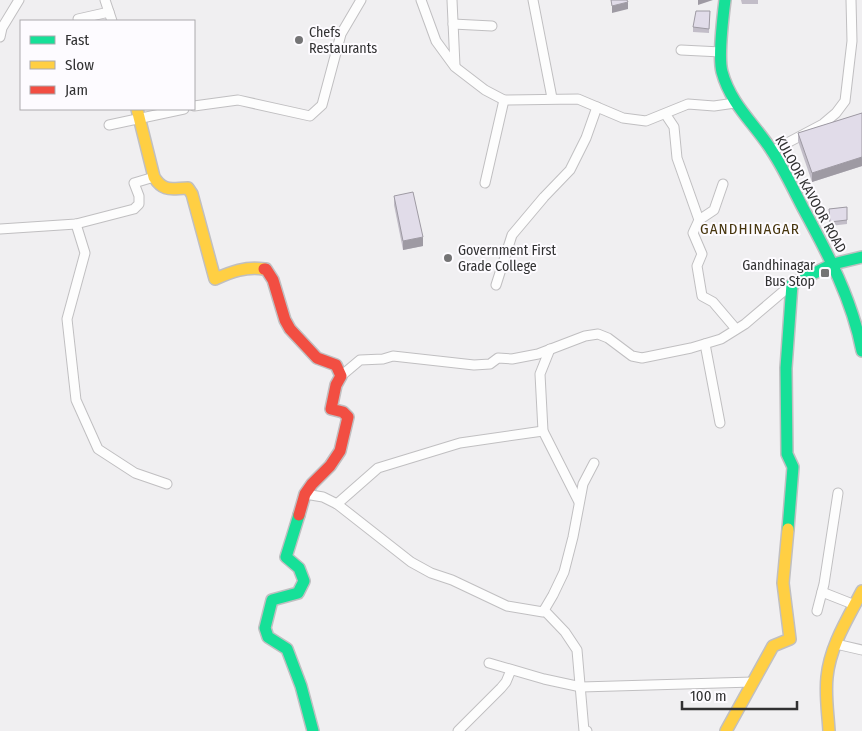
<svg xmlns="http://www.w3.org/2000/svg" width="862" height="731" viewBox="0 0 862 731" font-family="'Fira Sans Condensed',sans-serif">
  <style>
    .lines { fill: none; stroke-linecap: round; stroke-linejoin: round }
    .street-casing { stroke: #c0bfc1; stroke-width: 11 }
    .fast-casing { stroke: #c0bfc1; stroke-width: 14 }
    .slow-casing { stroke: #c0bfc1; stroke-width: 14 }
    .jam-casing { stroke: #c0bfc1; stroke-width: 14 }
    .street { stroke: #fdfdfd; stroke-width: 9 }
    .fast { stroke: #16e098; stroke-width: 11 }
    .slow { stroke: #ffcf43; stroke-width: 11 }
    .jam { stroke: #f24e42; stroke-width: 11 }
    .wall { fill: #c2bdc8 }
    .shaded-wall { fill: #9e9aa3 }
    .building { fill: #e1dce9; stroke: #9e9aa3 }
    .poi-dot { fill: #747475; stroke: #fdfbff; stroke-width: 2 }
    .labels { text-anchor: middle; stroke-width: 4; stroke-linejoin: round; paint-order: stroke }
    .poi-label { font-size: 14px; fill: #313132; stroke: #fdfbff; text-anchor: start }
    .street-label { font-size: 14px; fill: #313132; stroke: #fdfbff }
    .neighbourhood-label { font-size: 15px; letter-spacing: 1px; fill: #46350d; stroke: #fdfbff }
  </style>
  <rect width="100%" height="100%" fill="#f0eff1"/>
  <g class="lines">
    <g class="street-casing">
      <g id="street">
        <path d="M105 0 112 21"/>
        <path d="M421 0 436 41 455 67 485 90 504 100 578 99 623 118 646 121 688 104 714 106 735 103"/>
        <path d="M452 0 455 66"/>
        <path d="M533 0 552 98"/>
        <path d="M78 19 109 12"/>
        <path d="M453 24 492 26"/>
        <path d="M0 37 2 28 19 0"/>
        <path d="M681 50 721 52"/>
        <path d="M194 106 238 100 310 116 322 105 341 34 361 0"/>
        <path d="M666 115 674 127 677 158 699 220"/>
        <path d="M109 125 184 109"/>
        <path d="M772 151 823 124 836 113 845 101 852 41 851 0"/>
        <path d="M485 183 504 100"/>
        <path d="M723 184 714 210 699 220 693 233 702 254 697 266 702 296 713 302 736 329"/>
        <path d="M76 224 85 253 67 319 76 400 98 449 135 473 167 484"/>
        <path d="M0 229 76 224 134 209 139 204V196L134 183 154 177"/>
        <path d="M496 285 512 235 544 197 570 170 586 138 597 107"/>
        <path d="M705 344 720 423"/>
        <path d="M550 349 540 374 543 431 579 502"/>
        <path d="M341 376 360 360 383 359 393 356 474 365 490 364 498 358 512 359 538 354 585 336 598 334 608 338 632 356 642 358 691 348 721 339 745 324 792 284"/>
        <path d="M305 494 323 497 337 504 411 562 431 573 452 580 507 606 543 612 553 595 564 572 573 537 583 484 594 463"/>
        <path d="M337 504 378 468 460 443 543 431"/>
        <path d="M822 592 855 605"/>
        <path d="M544 610 565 632 577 650 584 731H587"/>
        <path d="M817 611 824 584 838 493"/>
        <path d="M836 644 862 650"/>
        <path d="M489 663 544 679 581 687 753 682"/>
        <path d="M458 731 501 688 506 682 511 670"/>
      </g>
    </g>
    <g class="fast-casing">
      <g id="fast">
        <path d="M725 0C723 16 718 57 722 72 731 105 755 124 772 151 784 169 793 189 803 208 828 254 852 299 862 351"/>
        <path d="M299 515 286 557 299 568 304 581 298 593 272 600 265 628 268 637 287 649 301 686 313 731"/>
        <path d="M788 529 793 467 787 454 786 368 792 284 833 264 862 257"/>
      </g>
    </g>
    <g class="slow-casing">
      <g id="slow">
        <path d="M137 109 154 177C164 193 172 188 188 188L192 194 215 279C231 272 246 266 264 269"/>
        <path d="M726 731 773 646 790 639 783 583 788 529"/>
        <path d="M829 731C828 713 825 695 827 677 830 646 848 618 862 591"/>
      </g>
    </g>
    <g class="jam-casing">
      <path id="jam" d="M264 269H266L273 280 285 320 290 329 317 358 336 365 341 376 336 385 331 409 343 412 348 417 340 451 330 466 312 484 305 494 299 515"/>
    </g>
    <use href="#street" class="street"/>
    <use href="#fast" class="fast"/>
    <use href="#slow" class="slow"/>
    <use href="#jam" class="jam"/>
  </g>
  <g class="wall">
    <path d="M741 0H758V4H742Z"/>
    <path d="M710 11 709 33 693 32V27Z"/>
    <path d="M862 113V166L812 182 798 141V133Z"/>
    <path d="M394 196 423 246 403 250 394 205Z"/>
    <path d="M847 207V224L830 226 829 209Z"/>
  </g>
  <g class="shaded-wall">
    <path d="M698 0H713L698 5Z"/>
    <path d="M628 2V9L612 13V6Z"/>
    <path d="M862 157V166L812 182V173Z"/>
    <path d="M423 237V246L403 250V241Z"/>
  </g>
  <g class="building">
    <path d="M611 0H627L628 2 612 6Z"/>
    <path d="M696 11H710L709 29 693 27Z"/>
    <path d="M862 113V157L812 173 798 133Z"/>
    <path d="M413 192 423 237 403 241 394 196Z"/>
    <path d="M847 207V220L830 222 829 209Z"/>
  </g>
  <g class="poi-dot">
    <circle cx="299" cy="40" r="5"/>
    <circle cx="448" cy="258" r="5"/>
    <rect x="820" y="268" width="10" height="10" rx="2.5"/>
  </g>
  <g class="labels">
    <g class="poi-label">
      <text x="309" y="37">Chefs<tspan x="309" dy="16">Restaurants</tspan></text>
      <text x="458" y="255">Government First<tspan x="458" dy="16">Grade College</tspan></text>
      <text x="815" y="270" text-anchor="end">Gandhinagar<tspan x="815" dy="16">Bus Stop</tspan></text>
    </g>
    <g class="street-label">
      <text transform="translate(811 194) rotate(61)" y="5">KULOOR KAVOOR ROAD</text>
    </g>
    <g class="neighbourhood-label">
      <text x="750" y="234">GANDHINAGAR</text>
    </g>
  </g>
  <rect x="20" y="20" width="175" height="90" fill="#fdfbff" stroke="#abaaad"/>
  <rect x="30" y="36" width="25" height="8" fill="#16e098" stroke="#abaaad"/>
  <text x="65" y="45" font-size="15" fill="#313132">Fast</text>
  <rect x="30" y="61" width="25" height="8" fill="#ffcf43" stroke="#abaaad"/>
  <text x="65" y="70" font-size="15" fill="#313132">Slow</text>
  <rect x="30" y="86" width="25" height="8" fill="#f24e42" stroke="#abaaad"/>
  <text x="65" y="95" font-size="15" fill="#313132">Jam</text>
  <path d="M682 701v8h115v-8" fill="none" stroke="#313132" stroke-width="2.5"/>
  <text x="690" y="701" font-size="15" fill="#313132" stroke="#fdfbff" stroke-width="4" paint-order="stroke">100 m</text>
</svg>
